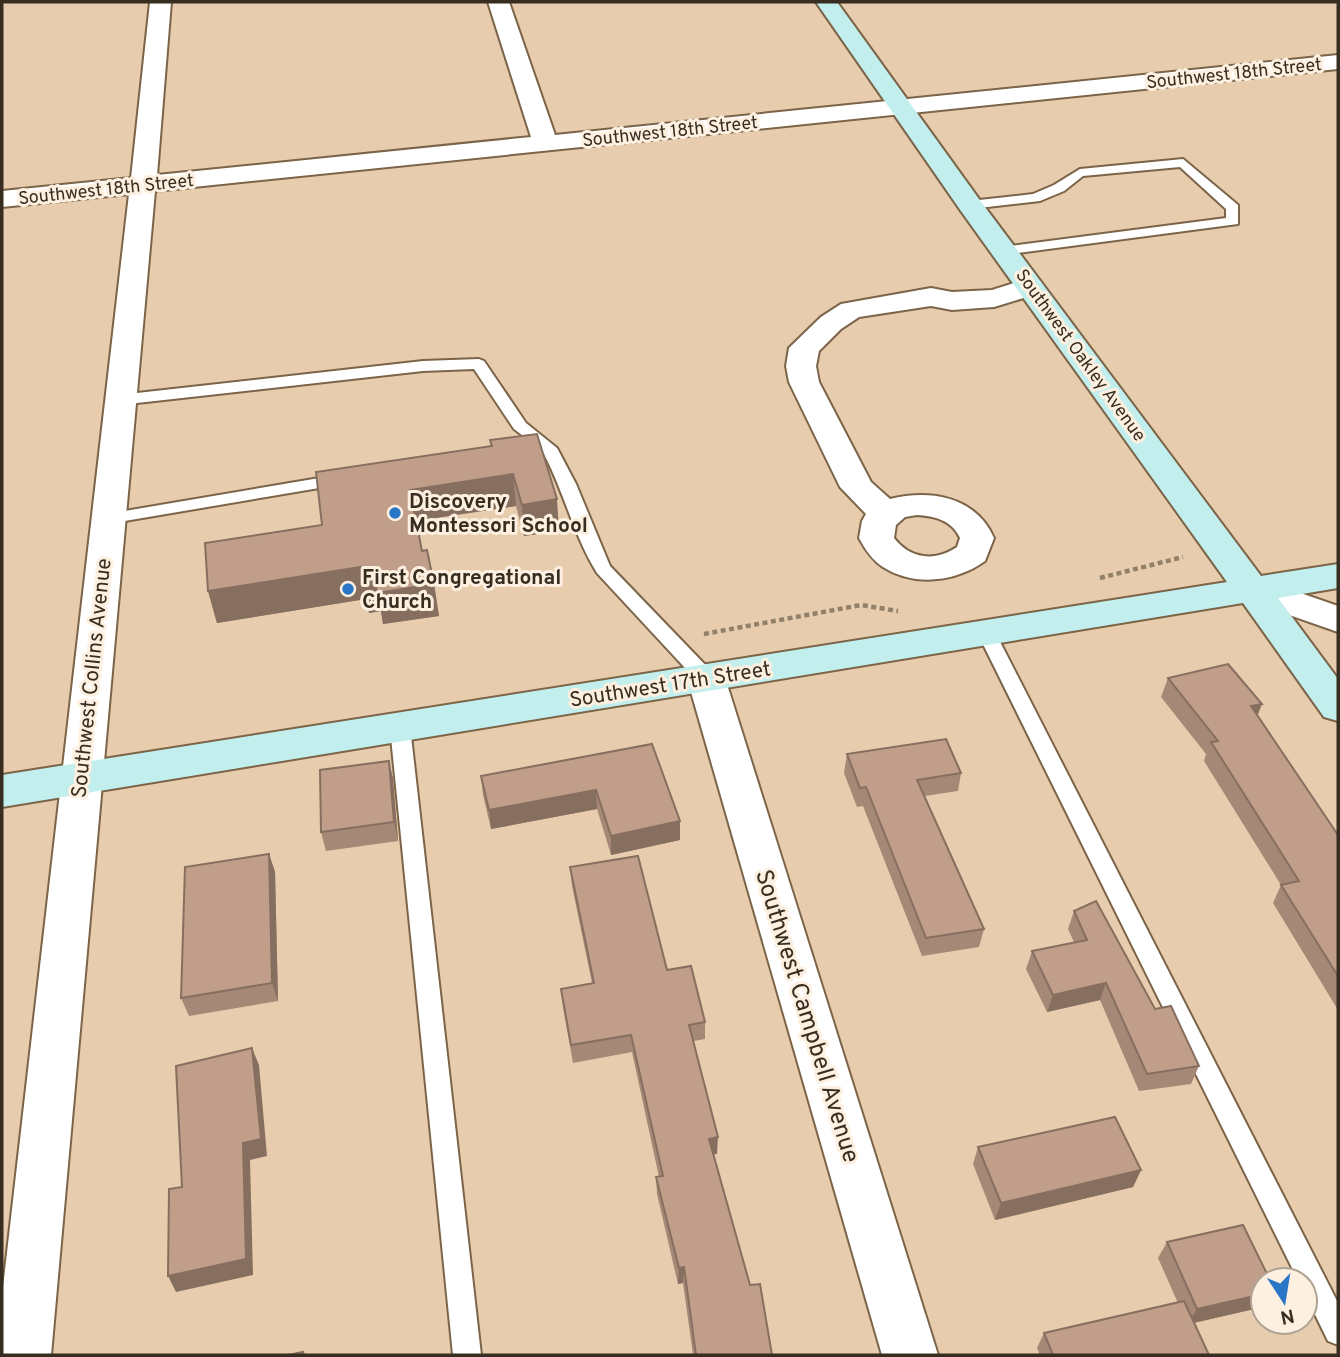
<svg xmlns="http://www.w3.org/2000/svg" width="1340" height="1357" viewBox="0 0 1340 1357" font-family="Overpass,sans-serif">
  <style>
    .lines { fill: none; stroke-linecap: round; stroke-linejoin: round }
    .lane-casing { stroke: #7b6448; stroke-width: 4 }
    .street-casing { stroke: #7b6448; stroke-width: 4 }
    .secondary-casing { stroke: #7b6448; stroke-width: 4 }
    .path { stroke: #928069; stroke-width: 4.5; stroke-dasharray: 5 3.5; stroke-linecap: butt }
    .lane { fill: #fff; fill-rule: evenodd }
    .street { fill: #fff; fill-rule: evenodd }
    .secondary { fill: #c2eeed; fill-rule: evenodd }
    .wall { fill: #a68876 }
    .shaded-wall { fill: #876f60 }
    .building { fill: #c19e89; stroke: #876f60; stroke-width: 2 }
    .poi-dot { fill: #2a76c6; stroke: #fdf0e0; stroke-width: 2.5 }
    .labels { text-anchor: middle; stroke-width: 6; stroke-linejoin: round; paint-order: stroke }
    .far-street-label { font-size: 18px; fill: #372d21; stroke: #fdf0e0 }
    .poi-label { font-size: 21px; font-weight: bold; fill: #372d21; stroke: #fdf0e0; text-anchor: start }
    .street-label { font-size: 21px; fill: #372d21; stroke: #fdf0e0 }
    .near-street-label { font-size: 24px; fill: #372d21; stroke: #fdf0e0 }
  </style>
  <rect width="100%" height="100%" fill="#e7cdad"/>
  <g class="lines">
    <g class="lane-casing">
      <g id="lane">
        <path d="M1183 159 1238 205V224L1003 255 996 251 1003 247 1226 218V209L1180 167 1083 176 1064 191 1040 201 970 209 963 205 970 201 1033 194 1054 185 1080 169Z"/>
        <path d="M479 359 484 361 526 423 557 448 576 484 610 566 713 673 716 678 713 683H699L597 573C574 536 564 492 544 454L512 456 510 453 512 450 535 445 514 429 474 369 423 371 119 405 111 400 119 395 423 361Z"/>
        <path d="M343 474 351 479 349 483 107 524 98 519 107 514Z"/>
        <path d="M987 628 994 629 996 634 1338 1303V1345L1328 1341 1305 1294V1280H1298L978 634 980 629Z"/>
        <path d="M400 720 407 722 410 727 481 1355H453L390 727 393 722Z"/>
      </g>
    </g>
    <g class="street-casing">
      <g id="street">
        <path d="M150 2H171L157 175 531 137 488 2H509L555 135 1338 55V69L155 191 51 1355H2V1296L129 194 2 207V191L131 178Z"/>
        <path d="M1030 278 1040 281 1044 287 1040 293 994 307 952 310 931 306 859 317 841 329 819 351 816 366 819 382 871 482 890 499C931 489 976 497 994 538L985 561C956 582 914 587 883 567 872 560 865 549 859 538L862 521 866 514 840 487 789 382 786 366 789 348 821 317 841 304 931 288 952 292 992 290ZM917 515C934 516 952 520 960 538L957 547C935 562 910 559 894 538L896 525 905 517Z"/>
        <path d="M1254 577 1338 606V632L1241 598 1236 589 1241 580Z"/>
        <path d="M706 664 720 668 725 678 938 1355H882L687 678 692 668Z"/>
      </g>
    </g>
    <g class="secondary-casing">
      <path id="secondary" d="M816 2H837L979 199 1261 576 1338 564V588L1278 598 1338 679V721L1324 717 1243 603 2 807V775L1227 582 961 211Z"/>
    </g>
    <g class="path">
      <path d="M1100 578 1183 557"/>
      <path d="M704 634 861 605 898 611"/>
    </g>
    <use href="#lane" class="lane"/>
    <use href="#street" class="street"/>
    <use href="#secondary" class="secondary"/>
  </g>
  <g class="wall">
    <path d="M490 440 559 531 524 536 516 506 416 521 422 551 434 584 439 616 383 624 381 611 369 613 366 599 217 623 208 591 322 525 491 447Z"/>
    <path d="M1168 678 1257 715 1338 835V1010L1273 903 1281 885 1204 761 1206 754 1161 697Z"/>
    <path d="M652 744 680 840 611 855 597 809 491 829 483 795 481 776Z"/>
    <path d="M847 754 961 773 958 791 925 796 984 929 979 947 922 956 863 806 857 807 844 773Z"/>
    <path d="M389 761 393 779 398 841 326 851 321 832Z"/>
    <path d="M269 854 275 872 278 1001 189 1016 181 998Z"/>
    <path d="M570 867 667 970 705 1022V1039L694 1041 717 1154H714L750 1285 772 1355H693L683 1283 678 1284 657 1194 656 1177H659L632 1052 573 1063 563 1007 561 989 592 983 572 886Z"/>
    <path d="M1074 911 1155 1009 1199 1066 1191 1084 1139 1091 1100 1000 1047 1012 1026 969 1032 951 1074 942 1068 929Z"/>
    <path d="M978 1147 1141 1170 1133 1187 995 1220 973 1164Z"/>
    <path d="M1167 1242 1263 1280V1307L1194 1323 1209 1355H1040L1037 1348 1044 1333 1178 1303 1158 1258Z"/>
  </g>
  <g class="shaded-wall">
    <path d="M513 474 516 506 415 521 410 490Z"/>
    <path d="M557 499 559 531 524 536 522 505Z"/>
    <path d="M361 567 375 580 434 584 439 616 383 624 381 611 369 613 366 599 217 623 208 591Z"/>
    <path d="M1262 704 1255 722 1251 706Z"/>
    <path d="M389 761 393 779 398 841 394 822Z"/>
    <path d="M596 790 597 809 491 829 489 810Z"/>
    <path d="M680 821V840L611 855V836Z"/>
    <path d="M269 854 275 872 278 1001 272 983Z"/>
    <path d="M1106 983 1100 1000 1047 1012 1053 995Z"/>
    <path d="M252 1048 259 1065 267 1156 250 1160 253 1275 176 1292 168 1276 243 1143Z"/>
    <path d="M718 1137 717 1154 709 1155V1139Z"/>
    <path d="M1141 1170 1133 1187 995 1220 1001 1203Z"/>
    <path d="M684 1267 683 1283 678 1284 679 1268Z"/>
    <path d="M1263 1294V1307L1188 1324 1197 1309Z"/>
  </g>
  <g class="building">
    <path d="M537 434 557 499 522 505 513 474 410 490 422 551 427 550 434 584 377 593 375 580 363 582 361 567 208 591 205 543 322 525 316 472 492 446 490 440Z"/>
    <path d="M1228 664 1262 704 1251 706 1338 835V976L1281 885 1299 881 1211 742 1218 741 1168 678Z"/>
    <path d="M946 739 961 773 917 780 984 929 926 938 866 787 860 788 847 754Z"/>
    <path d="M652 744 680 821 611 836 596 790 489 810 481 776Z"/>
    <path d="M389 761 394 822 321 832 320 770Z"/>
    <path d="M269 854 272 983 181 998 185 867Z"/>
    <path d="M638 856 667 970 691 966 705 1022 689 1025 718 1137 709 1139 750 1285 760 1284 772 1355H696L684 1267 679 1268 656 1177 663 1176 631 1035 571 1045 561 989 594 983 570 867Z"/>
    <path d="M1096 901 1155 1009 1171 1006 1199 1066 1147 1074 1106 983 1053 995 1032 951 1087 940 1074 911Z"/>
    <path d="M252 1048 261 1139 243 1143 246 1259 168 1276 169 1189 182 1187 176 1066Z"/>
    <path d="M1115 1117 1141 1170 1001 1203 978 1147Z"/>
    <path d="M1243 1225 1270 1280H1263V1294L1197 1309 1167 1242Z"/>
    <path d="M1184 1301 1209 1355H1053L1044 1333Z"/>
    <path d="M303 1352 304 1355H288Z"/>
  </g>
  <g class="poi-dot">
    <circle cx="395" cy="513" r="7"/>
    <circle cx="348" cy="589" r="7"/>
  </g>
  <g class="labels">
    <g class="far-street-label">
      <text transform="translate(1234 73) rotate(-6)" y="6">Southwest 18th Street</text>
      <text transform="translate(670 131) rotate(-6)" y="6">Southwest 18th Street</text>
      <text transform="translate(106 189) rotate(-6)" y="6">Southwest 18th Street</text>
      <text transform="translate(1081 355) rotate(54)" y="6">Southwest Oakley Avenue</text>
    </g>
    <g class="poi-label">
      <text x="409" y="508">Discovery<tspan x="409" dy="24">Montessori School</tspan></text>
      <text x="362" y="584">First Congregational<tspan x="362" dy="24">Church</tspan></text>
    </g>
    <g class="street-label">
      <text transform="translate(91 678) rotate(-84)" y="7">Southwest Collins Avenue</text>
      <text transform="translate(670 684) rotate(-9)" y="7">Southwest 17th Street</text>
    </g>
    <g class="near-street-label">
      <text transform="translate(808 1016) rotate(73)" y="8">Southwest Campbell Avenue</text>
    </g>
  </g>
  <rect width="1340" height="1357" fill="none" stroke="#372d21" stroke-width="7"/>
  <g transform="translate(1284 1301) rotate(168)"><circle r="33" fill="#fdf0e0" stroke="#aea294" stroke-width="2"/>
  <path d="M0-5L12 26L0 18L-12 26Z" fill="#2a76c6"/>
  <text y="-10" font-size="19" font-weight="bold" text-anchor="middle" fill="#372d21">N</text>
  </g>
</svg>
